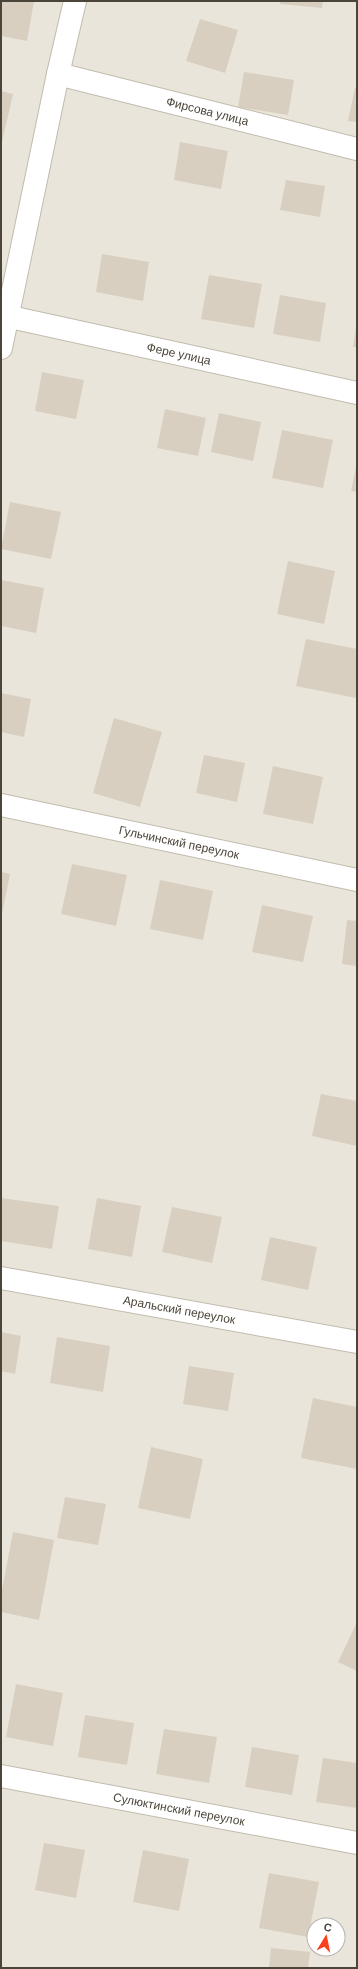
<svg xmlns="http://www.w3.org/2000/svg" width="358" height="1969" viewBox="0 0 358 1969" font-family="'DM Sans',sans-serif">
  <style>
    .residential { fill: #eae5da; fill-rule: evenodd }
    .building { fill: #d8cfc1 }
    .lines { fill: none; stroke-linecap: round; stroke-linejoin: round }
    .minor-casing { stroke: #c2bbae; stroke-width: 24 }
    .minor { stroke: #fff; stroke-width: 22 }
    .labels { text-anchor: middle; stroke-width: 3; stroke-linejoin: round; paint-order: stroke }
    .street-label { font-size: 12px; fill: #4b4439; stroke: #fff }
  </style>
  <rect width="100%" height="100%" fill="#f6f3ec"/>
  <path class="residential" d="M1 1H357V1968H1ZM314 1925H338V1949H314Z"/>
  <g class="building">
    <path d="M1 1H34L27 41 1 36Z"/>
    <path d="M281 1H323L322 8 280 4Z"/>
    <path d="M200 19 238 30 225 73 186 61Z"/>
    <path d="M244 72 294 80 288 115 238 107Z"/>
    <path d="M355 88H357V122L348 121Z"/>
    <path d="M1 91 13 94 2 142H1Z"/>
    <path d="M180 142 228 151 221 189 174 180Z"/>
    <path d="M286 180 325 186 320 217 280 210Z"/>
    <path d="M102 254 149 262 143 301 96 292Z"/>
    <path d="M209 275 262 284 254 328 201 319Z"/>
    <path d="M280 295 326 303 320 342 273 334Z"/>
    <path d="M356 328H357V347H353Z"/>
    <path d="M42 372 84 380 76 419 35 411Z"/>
    <path d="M165 409 206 418 198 456 157 448Z"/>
    <path d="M219 413 261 422 253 461 211 452Z"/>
    <path d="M282 430 333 440 323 488 272 478Z"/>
    <path d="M356 467H357V492L351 491Z"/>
    <path d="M10 502 61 512 51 559 1 549Z"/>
    <path d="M288 561 335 571 324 624 277 614Z"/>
    <path d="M1 580 44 588 36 633 1 626Z"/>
    <path d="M306 639 357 649 356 698 296 686Z"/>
    <path d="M1 693 31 699 24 737 1 732Z"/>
    <path d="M114 718 162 732 140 807 93 793Z"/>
    <path d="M204 755 245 763 237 802 196 793Z"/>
    <path d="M273 766 323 777 313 824 263 814Z"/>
    <path d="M72 864 127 875 116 926 61 914Z"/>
    <path d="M1 872 10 874 2 914H1Z"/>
    <path d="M160 880 213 891 203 940 150 929Z"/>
    <path d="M262 905 313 916 303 962 252 952Z"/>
    <path d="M347 920 357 921V966L342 964Z"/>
    <path d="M321 1094 357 1101V1146L312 1136Z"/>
    <path d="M1 1198 59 1206 52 1249 1 1241Z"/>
    <path d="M97 1198 141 1206 132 1257 88 1249Z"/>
    <path d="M172 1207 222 1217 212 1263 162 1252Z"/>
    <path d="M270 1237 317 1247 308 1290 261 1280Z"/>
    <path d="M1 1332 21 1336 15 1374 1 1371Z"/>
    <path d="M57 1337 110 1346 103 1392 50 1383Z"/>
    <path d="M189 1366 234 1373 228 1411 183 1404Z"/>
    <path d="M313 1398 357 1407V1469L301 1458Z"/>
    <path d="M151 1447 203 1459 190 1519 138 1508Z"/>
    <path d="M65 1497 106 1504 98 1545 57 1538Z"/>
    <path d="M13 1532 54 1540 39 1620 1 1612V1595Z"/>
    <path d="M357 1622V1671L338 1662Z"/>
    <path d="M16 1684 63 1693 53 1746 6 1737Z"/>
    <path d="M85 1715 134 1723 127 1765 78 1757Z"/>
    <path d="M164 1729 217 1737 209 1783 156 1774Z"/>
    <path d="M252 1747 299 1755 292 1795 245 1787Z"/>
    <path d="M323 1758 357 1763V1808L316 1802Z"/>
    <path d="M44 1843 85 1850 76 1898 35 1890Z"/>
    <path d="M143 1850 189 1859 179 1911 133 1902Z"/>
    <path d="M269 1873 319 1882 308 1937 259 1928Z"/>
    <path d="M271 1948 310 1952 308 1968H269Z"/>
  </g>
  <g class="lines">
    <g class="minor-casing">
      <g id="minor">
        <path id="s1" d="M58 74 357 149"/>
        <path id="s2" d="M1 315 357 393"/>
        <path d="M1 348 58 74 75 1"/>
        <path id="s3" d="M1 805 357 880"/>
        <path id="s4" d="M1 1278 357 1342"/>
        <path id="s5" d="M1 1776 357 1843"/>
      </g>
    </g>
    <use href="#minor" class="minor"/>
  </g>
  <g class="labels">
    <g class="street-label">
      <text dy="4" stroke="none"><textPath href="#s1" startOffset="154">Фирсова улица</textPath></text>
      <text dy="4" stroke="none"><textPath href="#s2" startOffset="182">Фере улица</textPath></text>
      <text dy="4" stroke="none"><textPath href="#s3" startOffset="182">Гульчинский переулок</textPath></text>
      <text dy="4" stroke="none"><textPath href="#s4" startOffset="181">Аральский переулок</textPath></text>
      <text dy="4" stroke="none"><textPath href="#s5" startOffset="181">Сулюктинский переулок</textPath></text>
    </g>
  </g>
  <rect width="358" height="1969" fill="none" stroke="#4b4439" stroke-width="4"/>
  <g transform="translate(326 1937) rotate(10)"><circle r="19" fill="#ffffff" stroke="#b7b4b0"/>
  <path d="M0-3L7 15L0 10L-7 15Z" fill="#fc3f1d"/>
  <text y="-6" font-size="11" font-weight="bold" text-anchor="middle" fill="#4b4439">С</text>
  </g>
</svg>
